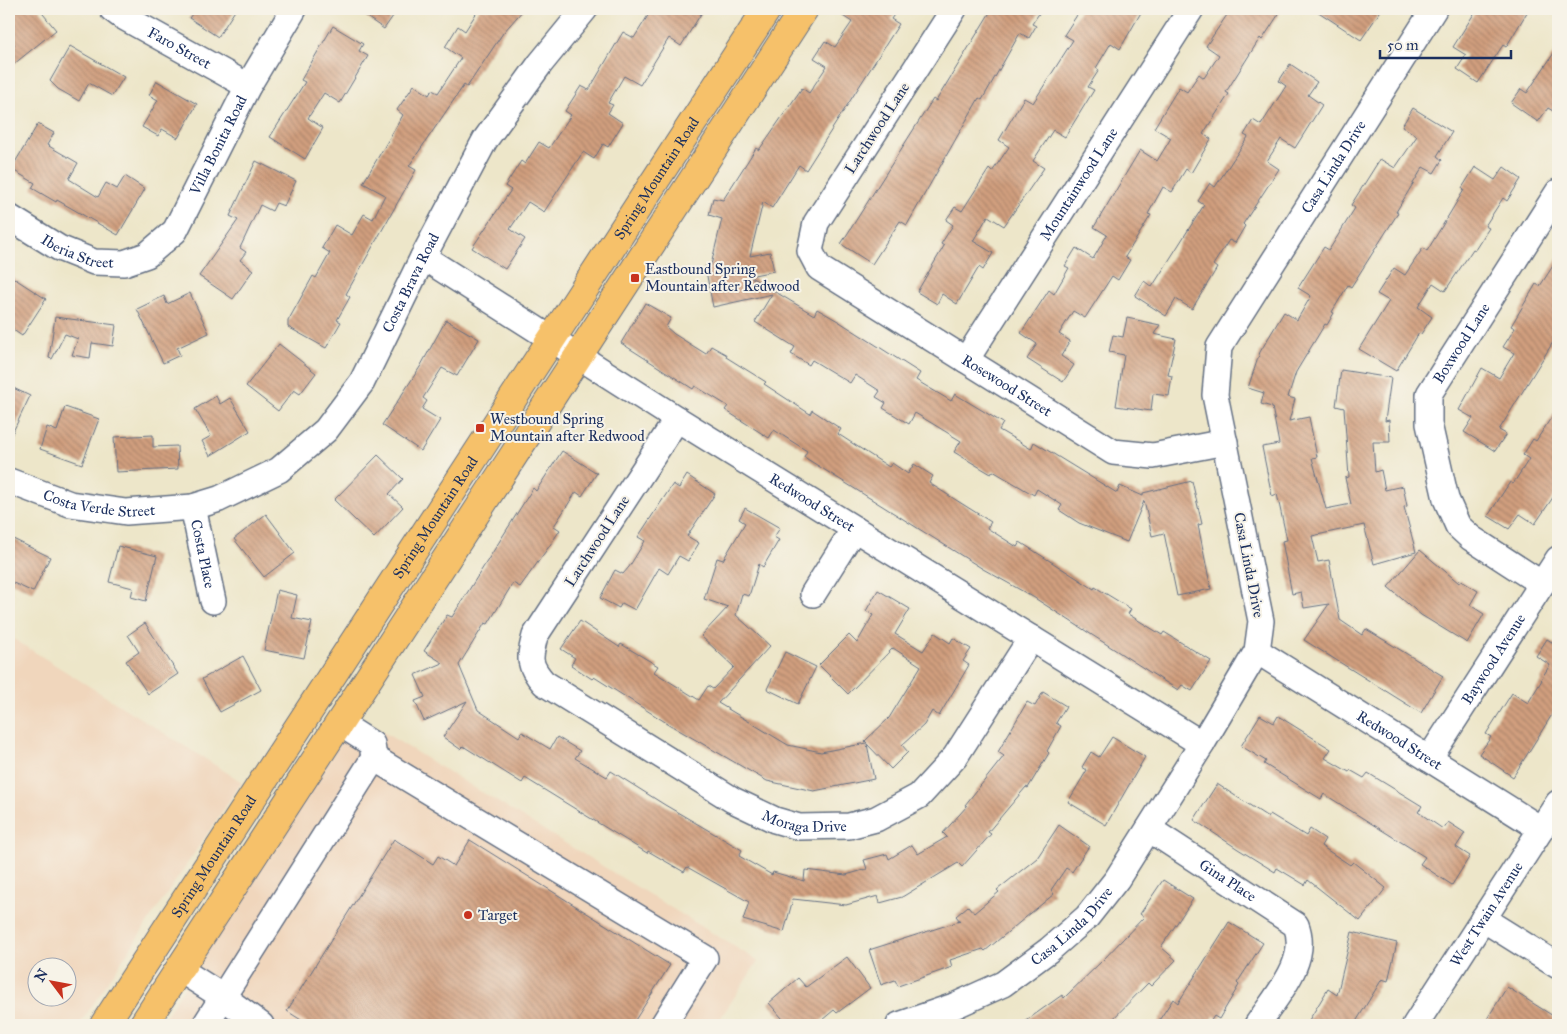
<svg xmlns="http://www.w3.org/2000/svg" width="1567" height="1034" viewBox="0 0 1567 1034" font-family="'IM FELL Great Primer',serif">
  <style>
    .built { fill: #f0d6bc; fill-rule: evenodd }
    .building { fill: url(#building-back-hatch) }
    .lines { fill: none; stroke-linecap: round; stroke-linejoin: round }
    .minor-casing { stroke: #646f83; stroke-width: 28 }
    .major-casing { stroke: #646f83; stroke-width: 30 }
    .minor { stroke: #fff; stroke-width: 25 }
    .major { stroke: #f6c16b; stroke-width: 28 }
    .poi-dot { fill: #c8321e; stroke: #f7f3e8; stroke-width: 2 }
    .labels { text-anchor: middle; stroke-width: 4; stroke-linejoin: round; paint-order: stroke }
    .street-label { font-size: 15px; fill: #1b2f5e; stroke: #f7f3e8 }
    .poi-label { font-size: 15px; fill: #1b2f5e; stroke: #f7f3e8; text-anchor: start }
  </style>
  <defs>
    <pattern id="building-back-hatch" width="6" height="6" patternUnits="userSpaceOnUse" patternTransform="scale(1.25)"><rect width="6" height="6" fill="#d19f7e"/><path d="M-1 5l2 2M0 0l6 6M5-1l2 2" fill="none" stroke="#a9826a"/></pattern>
  </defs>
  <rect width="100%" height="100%" fill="#f7f3e8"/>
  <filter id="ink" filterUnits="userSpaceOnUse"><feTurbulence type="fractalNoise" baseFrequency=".02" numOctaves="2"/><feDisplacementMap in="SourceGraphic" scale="10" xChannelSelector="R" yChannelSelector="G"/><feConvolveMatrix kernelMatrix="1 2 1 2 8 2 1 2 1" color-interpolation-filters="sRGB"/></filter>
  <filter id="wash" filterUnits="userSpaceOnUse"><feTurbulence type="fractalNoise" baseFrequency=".0096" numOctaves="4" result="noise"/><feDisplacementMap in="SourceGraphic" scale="20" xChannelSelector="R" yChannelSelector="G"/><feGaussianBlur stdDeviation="1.12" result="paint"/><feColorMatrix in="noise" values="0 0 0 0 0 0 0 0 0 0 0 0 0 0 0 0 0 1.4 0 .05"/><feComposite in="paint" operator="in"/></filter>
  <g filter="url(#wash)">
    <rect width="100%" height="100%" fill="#ede6c9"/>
    <g class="built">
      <path d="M9 636 242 782 79 1025H9ZM38 966H68V996H38Z"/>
      <path d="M357 716 758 961 716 1025H160Z"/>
    </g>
    <g id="blocks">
      <g class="building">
        <path d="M9 9H39L56 30 14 64 9 57V51L15 45 9 38Z"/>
        <path d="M196 9H236L218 37 189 18Z"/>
        <path d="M355 9H398L384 29Z"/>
        <path d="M479 9H524L503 33 467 87 464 85 409 166 416 170 346 294 350 297 337 320 341 322 326 348 288 327V321L313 276 316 278 330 253 322 248 335 225 352 235 364 214 373 219 385 195 363 183 403 115 397 110 414 85 429 95 432 90 438 93 461 58 445 47 458 26 465 31Z"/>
        <path d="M652 9H704L681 46 669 38 640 85 624 76 608 103 613 105 608 113 623 123 608 147 603 144 594 159 583 152 544 212 528 202 510 229 525 239 505 269 472 248 511 190 505 186 521 161 525 164 539 142 549 148 571 115 565 111 581 86 589 90 623 32 634 38Z"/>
        <path d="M832 9H898L891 19 899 24 806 170 799 165 772 208 763 202 750 256 770 252 774 271 749 276 814 315 817 309 838 321 920 373 916 380 951 401 955 394 1003 423 999 430 1018 441 1031 449 1034 442 1117 493 1120 486 1143 496V493L1192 481 1202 524 1198 525 1211 589 1177 596 1164 533 1152 536 1144 501 1127 542 1079 523 1059 510 1062 505 1037 489 1034 495 993 471 991 474 954 452 961 441 915 413 909 424 883 408 886 403 876 397 880 391 855 375 850 383 812 360 809 365 791 354 795 347 755 322 772 294 713 307 705 266 711 265 722 219 709 215 713 198 723 200 756 148 759 150 802 88 809 93 827 66 814 58 825 41 835 47 852 22Z"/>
        <path d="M992 9H1042L1032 24 1036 26 1029 38 1020 33 982 100 979 98 907 225 900 221 872 264 841 244 933 99 936 101Z"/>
        <path d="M1081 9H1143L1120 49 1111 43 1096 68 1099 70 1088 87 1094 90 1065 137 1053 130 1033 161 1044 168 1004 226 988 216 973 241 993 253 983 270 979 267 957 304 942 294 937 304 917 292 944 246 941 244 953 225 946 220 955 207 962 211 989 169 992 172 1009 147 999 140 1024 98 1033 103 1073 40 1064 35Z"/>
        <path d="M1231 9H1282L1262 40 1260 38 1226 92 1229 94 1203 134 1211 139 1191 173 1186 169 1172 192 1163 187 1148 214 1151 215 1125 257 1130 260 1118 280 1112 276 1085 318 1073 311 1059 334 1070 341 1061 356 1074 365 1063 382 1027 359 1037 344 1021 333 1049 290 1054 294 1069 268 1065 266 1076 248 1093 259 1107 235 1094 227 1140 150 1157 161 1171 138 1154 128 1179 87 1187 92 1199 74 1204 78 1219 55 1206 46Z"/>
        <path d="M1314 9H1382L1361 40Z"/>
        <path d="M1477 9H1529L1506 47 1503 45 1478 83 1457 69 1466 55 1453 47Z"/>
        <path d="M333 26 363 44 359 51 368 56 340 103 324 93 308 118 323 128 305 159 270 137 305 82 301 80Z"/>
        <path d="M70 46 124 77 112 96 89 83 79 101 58 89 50 81Z"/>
        <path d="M1558 47V114L1548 108 1538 122 1511 103 1521 89 1527 93Z"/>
        <path d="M1290 64 1317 82 1308 95 1322 105 1295 148 1281 139 1267 161 1279 169 1243 224 1245 226 1235 243 1229 240 1213 265 1217 268 1192 309 1176 299 1166 316 1135 296 1144 281 1152 287 1204 205 1198 201 1210 183 1215 187 1248 137 1244 135 1253 120 1261 125 1286 86 1279 81Z"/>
        <path d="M157 81 197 104 178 138 162 129 158 136 142 127 158 100 149 95Z"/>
        <path d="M1413 108 1452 132 1437 156 1442 160 1434 173 1423 167 1396 212 1398 213 1351 287 1348 285 1332 312 1334 313 1327 325 1325 324 1296 372 1288 397 1295 399 1289 421 1309 417 1317 457 1312 458 1326 509 1351 504 1345 478 1349 477 1344 408 1336 406 1341 370 1391 378 1385 421 1389 420 1390 442H1373L1375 472 1381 470 1385 490 1403 486 1407 506 1404 507 1416 552 1374 564 1364 525 1312 536 1318 562 1329 560 1340 620 1362 635 1366 629 1443 676 1421 713 1304 640 1329 604 1304 608 1301 592 1292 594 1282 541 1287 540 1277 494 1272 496 1262 447 1279 444 1272 407 1261 404 1264 393 1248 388 1260 352 1284 312 1297 320 1311 296 1298 288 1324 247 1329 250 1355 208 1351 205 1380 159 1395 168 1417 136 1402 126Z"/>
        <path d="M38 124 54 133 47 145 78 163 69 179 98 197 106 183 117 189 125 176 145 189 118 235 57 200 56 202 32 188 35 183 11 169Z"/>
        <path d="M256 161 296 181 284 206 276 203 272 211 260 205 240 248 246 252 240 260 253 270 233 299 199 276 238 220 230 216Z"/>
        <path d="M1475 167 1495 180 1504 167 1521 179 1507 201 1503 198 1485 226 1489 228 1475 250 1473 249 1445 291 1433 283 1418 307 1432 317 1421 334 1419 333 1396 371 1359 349 1389 301 1377 294 1394 268 1405 275 1423 248 1427 251 1464 190 1462 188Z"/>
        <path d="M1558 258V334L1499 430 1506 434 1495 451 1464 432 1473 418 1459 410 1482 368 1499 378 1514 353 1503 347 1515 328 1511 326 1536 284 1540 286Z"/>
        <path d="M9 275 46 299 22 336 9 327Z"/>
        <path d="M190 293 209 333 177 348 180 355 163 363 137 309 164 296 167 304Z"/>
        <path d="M645 303 671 318 666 327 674 334 706 354 711 346 727 355 726 357 766 382 764 384 810 414 812 410 841 429 838 434 889 467 892 463 908 474 914 464 933 476 929 483 991 522 987 528 1017 547 1020 542 1094 589 1095 587 1131 609 1128 614 1162 635 1164 632 1211 661 1192 691 1182 685 1178 690 1148 671 1033 597 983 569 804 457 807 451 774 430 769 438 725 410 728 406 695 386 693 389 621 343Z"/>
        <path d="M55 317 116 325 113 346 92 343 90 358 72 355 78 339 65 334 52 359 49 358Z"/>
        <path d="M1127 318 1160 325 1154 334 1176 339 1168 375 1172 376 1169 396 1153 394 1151 411 1116 406 1124 355 1109 352 1113 335 1123 337Z"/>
        <path d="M446 320 479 339 457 376 442 368 423 398 427 401 422 409 440 420 421 451 382 425 420 367Z"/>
        <path d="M279 344 316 373 300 394 294 390 278 411 246 386Z"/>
        <path d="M9 386 30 396 9 440Z"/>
        <path d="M216 396 220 404 230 398 250 431 210 456 202 441 211 436 195 409Z"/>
        <path d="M65 407 99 419 82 464 40 449 47 427 57 431Z"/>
        <path d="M1558 407V490L1535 524 1520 514 1509 529 1488 516 1510 482 1513 484 1529 459 1523 455 1533 439 1536 441Z"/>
        <path d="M153 435V447L177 446 178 469 116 472 114 437Z"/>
        <path d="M562 451 597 473 582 496 576 492 554 526 560 530 548 548 520 587 513 583 488 624 485 623 459 665 478 710 519 737 522 732 550 749 557 737 580 751 575 758 607 777 611 771 665 805 742 850 739 856 772 875 773 872 804 881 805 870 846 875 867 869 864 860 887 854 889 859 912 845 918 854 947 837 943 833 967 806 965 805 1004 756 998 752 1027 702 1035 706 1043 692 1066 706 1056 723 1061 726 1047 751 1049 753 1028 788 1026 787 988 832 991 834 962 867 958 863 902 897 880 903 878 896 846 905 793 899 784 932 743 920 749 902 687 867 684 872 648 851 647 853 525 778 522 783 463 746 460 749 443 737 467 701 424 721 415 701 425 697 415 675 443 663 424 651 447 615 452 617 533 488 536 491Z"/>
        <path d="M378 455 403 479 389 494 403 507 374 538 334 500Z"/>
        <path d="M687 475 715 494 687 536 699 543 688 561 679 556 668 574 659 568 635 610 622 603 619 608 600 598 615 570 623 574 629 567 645 541 638 537 673 484 679 488Z"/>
        <path d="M745 508 780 528 774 537 779 540 763 567 759 564 749 596 742 594 736 615 770 646 718 703 788 745 821 752 867 743 865 741 889 718 921 666 893 648 848 694 819 665 849 635 857 643 873 615 866 611 878 590 910 609 895 634 923 651 935 633 950 643 953 638 971 649 963 661 969 665 939 716 932 711 924 725 902 745 908 752 891 769 867 744 874 779 814 791 767 781 670 725 594 677 592 679 571 665 575 658 561 649 580 621 619 647 621 644 658 666 654 672 699 700 708 686 713 689 734 667 701 636 728 607 704 599 717 558 723 560 745 523 739 519Z"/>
        <path d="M266 514 295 553 264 577 234 539Z"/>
        <path d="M9 537 50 557 33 592 9 581Z"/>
        <path d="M118 546 157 556 146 601 131 597 133 588 109 582Z"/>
        <path d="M1420 550 1459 583 1460 580 1478 591 1470 605 1484 614 1467 643 1421 615 1388 587Z"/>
        <path d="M277 590 297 595 292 618 312 622 304 658 264 650Z"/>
        <path d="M145 623 178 674 148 694 126 661 139 652 128 635Z"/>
        <path d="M1547 639 1558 646V705L1513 777 1479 754 1491 737 1486 734 1512 693 1528 703 1542 680 1541 679 1550 665 1536 656Z"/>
        <path d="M785 652 816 667 798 704 767 689Z"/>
        <path d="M243 656 261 690 220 712 202 679Z"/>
        <path d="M1260 715 1274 723 1278 716 1331 749 1325 758 1349 772 1350 770 1364 778 1368 773 1422 806 1418 812 1443 829 1448 822 1465 833 1456 847 1470 856 1452 885 1420 864 1425 857 1324 794 1321 799 1264 764 1266 761 1241 746Z"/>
        <path d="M1112 737 1145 757 1106 825 1068 802 1087 770 1082 767 1091 752 1099 757Z"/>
        <path d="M1217 784 1268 817 1270 814 1306 836 1310 829 1325 839 1321 846 1350 865 1353 862 1386 888 1360 921 1308 880 1305 885 1277 868 1275 872 1238 849 1194 820Z"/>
        <path d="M1059 825 1089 846 1072 872 1066 868 1051 890 1054 894 985 951 983 949 950 960 952 967 898 986 895 980 881 985 869 950 960 921 956 916 968 906 974 913 999 892 997 890 1037 858Z"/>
        <path d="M394 839 433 864 438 856 454 866 470 840 670 965 632 1025H309L287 1011Z"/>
        <path d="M1163 880 1193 899 1161 947 1176 960 1151 986 1148 983 1107 1025H1020L1062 995 1064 998 1103 960 1144 917 1140 914Z"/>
        <path d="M1229 922 1263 943 1237 983 1239 985 1219 1019 1214 1016 1208 1025H1156L1173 999 1178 1003Z"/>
        <path d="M1352 932 1397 943 1388 981 1382 979 1354 1025H1306L1328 989 1337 995Z"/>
        <path d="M847 957 870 988 837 1013 834 1010 816 1025H788L769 1003 798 978 806 987Z"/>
        <path d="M1507 987 1558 1019V1025H1497L1487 1019Z"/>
      </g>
    </g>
  </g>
  <g filter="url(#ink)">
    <use href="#blocks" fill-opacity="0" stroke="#646f83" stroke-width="1"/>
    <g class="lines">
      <g class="minor-casing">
        <g id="minor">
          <path id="s1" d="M112 9 120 15 248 86"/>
          <path id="s2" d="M954 9 816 223 810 251 819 268 1113 452 1153 456 1225 442"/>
          <path id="s3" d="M9 217 59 248 94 262 124 263 147 255 175 231 248 86 294 9"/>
          <path id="s4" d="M423 257 677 419 1202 744"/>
          <path id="s5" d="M966 360 1191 9"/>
          <path id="s6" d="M677 419 535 636C529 659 528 665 544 683L733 800 775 820 799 827 849 826 876 819 919 796 955 757 1031 638"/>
          <path id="s7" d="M9 481 70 504 126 512 193 507 219 499 279 470 326 430 362 382 423 257 485 140 540 64 585 9"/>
          <path id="s8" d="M193 507 213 601"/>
          <path id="s9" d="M1542 584 1471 538 1458 526 1446 499 1429 424V394L1558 192"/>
          <path d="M813 594 854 529"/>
          <path id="s10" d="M1257 651 1541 829"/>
          <path d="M339 723 372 744 374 758"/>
          <path id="s11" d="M1429 759 1558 559"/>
          <path id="s12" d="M1149 829 1296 925C1310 961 1276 996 1257 1025"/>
          <path d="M1483 919 1558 966"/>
          <path d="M179 969 223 997 261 1025"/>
          <path d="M205 1025 374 758 705 958 663 1025"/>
          <path id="s13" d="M899 1025 954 1006 1003 984 1049 950 1087 917 1117 879 1202 744 1257 651 1261 621 1215 395 1219 347 1434 9"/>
          <path id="s14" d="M1415 1025 1558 803"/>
        </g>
      </g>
      <g class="major-casing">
        <g id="major">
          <path id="s15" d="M104 1025 767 9"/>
          <path d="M143 1025 804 9"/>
        </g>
      </g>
      <use href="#minor" class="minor"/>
      <use href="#major" class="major"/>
    </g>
  </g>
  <g class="poi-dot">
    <rect x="630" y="273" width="10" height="10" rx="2.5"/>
    <rect x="475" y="423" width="10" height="10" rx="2.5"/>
    <circle cx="468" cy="915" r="5"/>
  </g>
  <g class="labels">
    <g class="street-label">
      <text dy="5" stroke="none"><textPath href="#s1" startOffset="78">Faro Street</textPath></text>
      <text transform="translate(877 128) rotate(-57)" y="5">Larchwood Lane</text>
      <text dy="5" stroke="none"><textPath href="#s3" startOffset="284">Villa Bonita Road</textPath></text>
      <text dy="5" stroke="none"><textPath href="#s13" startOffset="1058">Casa Linda Drive</textPath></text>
      <text dy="5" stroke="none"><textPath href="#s15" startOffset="1011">Spring Mountain Road</textPath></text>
      <text dy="5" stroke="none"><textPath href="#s5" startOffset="209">Mountainwood Lane</textPath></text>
      <text dy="5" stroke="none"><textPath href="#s3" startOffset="78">Iberia Street</textPath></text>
      <text dy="5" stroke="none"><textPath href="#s7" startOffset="515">Costa Brava Road</textPath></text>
      <text dy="5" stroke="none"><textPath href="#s9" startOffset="299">Boxwood Lane</textPath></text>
      <text dy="5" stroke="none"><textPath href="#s2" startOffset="524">Rosewood Street</textPath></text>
      <text dy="5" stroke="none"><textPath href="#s7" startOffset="94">Costa Verde Street</textPath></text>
      <text dy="5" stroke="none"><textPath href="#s4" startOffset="460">Redwood Street</textPath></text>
      <text dy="5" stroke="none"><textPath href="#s15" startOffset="606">Spring Mountain Road</textPath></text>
      <text transform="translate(597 541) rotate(-57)" y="5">Larchwood Lane</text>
      <text dy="5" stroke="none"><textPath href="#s8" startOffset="48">Costa Place</textPath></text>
      <text transform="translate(1249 565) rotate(79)" y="5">Casa Linda Drive</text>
      <text dy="5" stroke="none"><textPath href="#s11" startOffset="119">Baywood Avenue</textPath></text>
      <text dy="5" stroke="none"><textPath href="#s10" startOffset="168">Redwood Street</textPath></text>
      <text dy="5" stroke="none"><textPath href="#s6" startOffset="609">Moraga Drive</textPath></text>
      <text dy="5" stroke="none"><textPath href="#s15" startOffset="201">Spring Mountain Road</textPath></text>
      <text dy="5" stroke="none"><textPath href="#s12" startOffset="94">Gina Place</textPath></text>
      <text dy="5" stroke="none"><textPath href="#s14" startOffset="132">West Twain Avenue</textPath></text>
      <text dy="5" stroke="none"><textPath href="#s13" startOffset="202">Casa Linda Drive</textPath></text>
    </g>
    <g class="poi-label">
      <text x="645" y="274">Eastbound Spring<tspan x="645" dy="17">Mountain after Redwood</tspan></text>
      <text x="490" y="424">Westbound Spring<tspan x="490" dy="17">Mountain after Redwood</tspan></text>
      <text x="478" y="920">Target</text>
    </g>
  </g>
  <rect width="1567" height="1034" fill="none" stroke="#f7f3e8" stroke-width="30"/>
  <g transform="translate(52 982) rotate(302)"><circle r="24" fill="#f7f3e8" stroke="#9fa5b1"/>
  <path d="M0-4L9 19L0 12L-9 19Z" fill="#c8321e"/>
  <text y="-8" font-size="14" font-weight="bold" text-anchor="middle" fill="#1b2f5e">N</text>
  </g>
  <path d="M1380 50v8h131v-8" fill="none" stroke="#1b2f5e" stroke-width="2.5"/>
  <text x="1387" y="50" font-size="15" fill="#1b2f5e" stroke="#f7f3e8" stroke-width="4" paint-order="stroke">50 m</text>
</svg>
